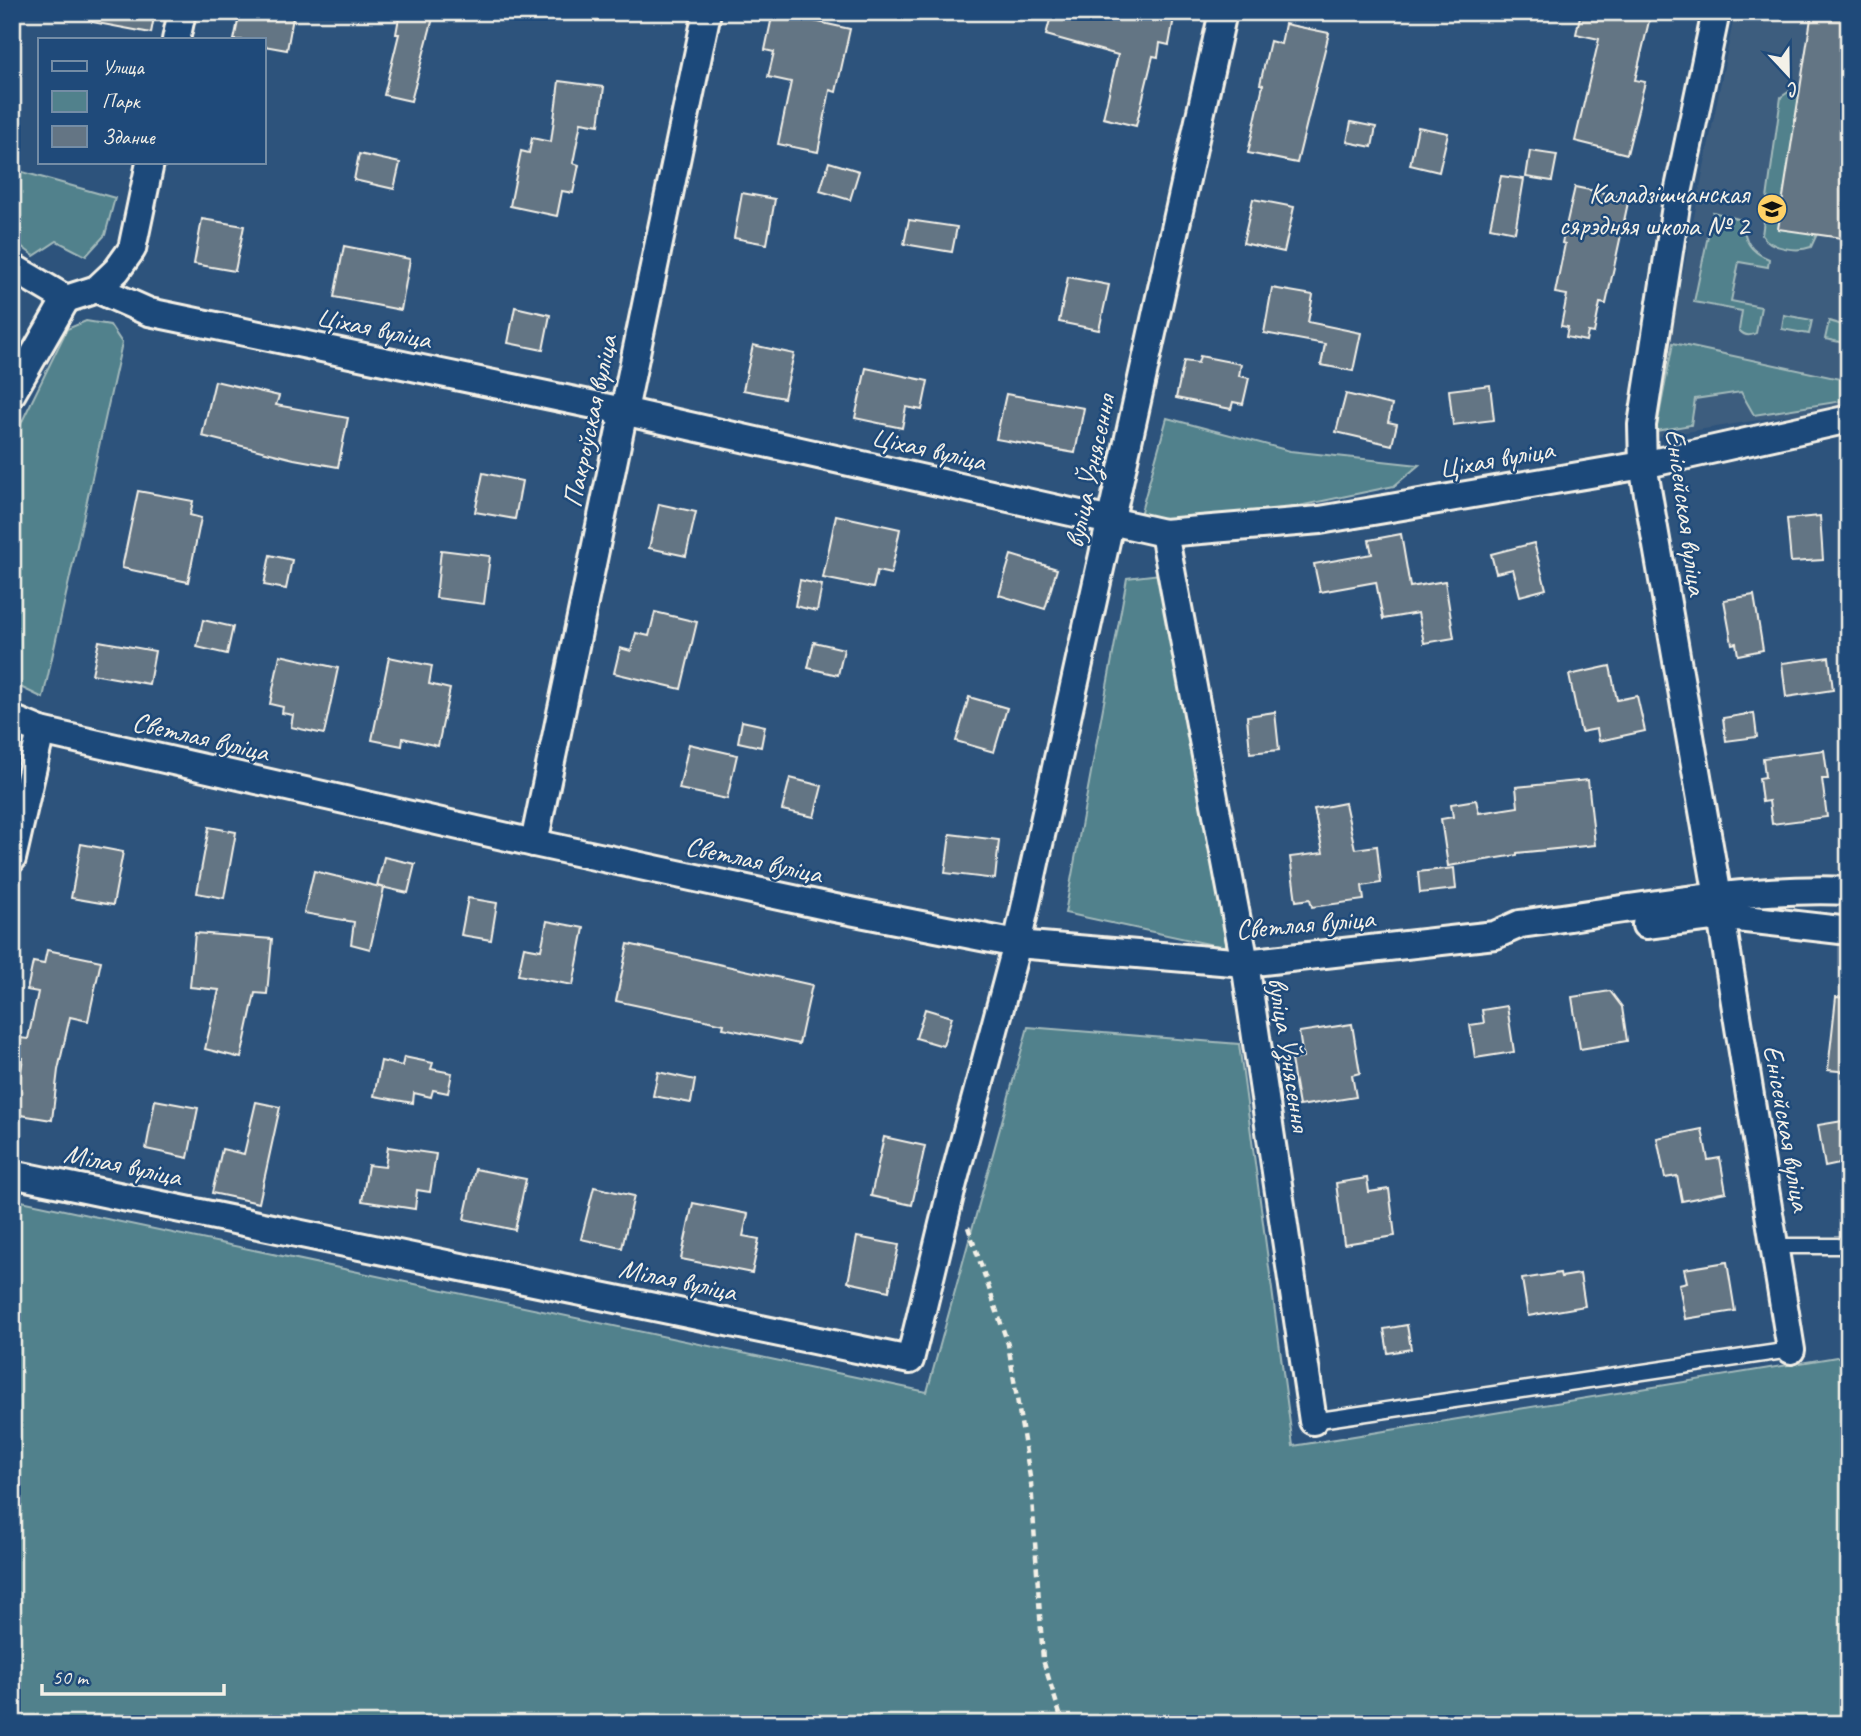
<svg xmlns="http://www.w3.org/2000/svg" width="1861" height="1736" viewBox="0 0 1861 1736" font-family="Caveat,sans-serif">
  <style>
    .built { fill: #3e5d7e }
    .green { fill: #51818c; stroke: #a2b9ba; stroke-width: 2 }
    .building { fill: #647584; stroke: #f4f1e8; stroke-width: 2 }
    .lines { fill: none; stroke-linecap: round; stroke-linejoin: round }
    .lane-casing { stroke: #f4f1e8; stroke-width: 19 }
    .street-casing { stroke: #f4f1e8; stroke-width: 32 }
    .path { stroke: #f4f1e8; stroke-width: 4.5; stroke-dasharray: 7 5; stroke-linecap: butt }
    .lane { stroke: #1f4a7a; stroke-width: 14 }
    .street { stroke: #1f4a7a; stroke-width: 26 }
    .labels { text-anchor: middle; stroke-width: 5; stroke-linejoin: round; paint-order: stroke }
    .poi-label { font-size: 28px; fill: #f4f1e8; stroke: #1f4a7a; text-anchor: end }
    .street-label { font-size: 28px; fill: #f4f1e8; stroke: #1f4a7a }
  </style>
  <rect width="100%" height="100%" fill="#2d537c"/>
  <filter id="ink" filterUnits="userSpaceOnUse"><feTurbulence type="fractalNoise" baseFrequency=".0143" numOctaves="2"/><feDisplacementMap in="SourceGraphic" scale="14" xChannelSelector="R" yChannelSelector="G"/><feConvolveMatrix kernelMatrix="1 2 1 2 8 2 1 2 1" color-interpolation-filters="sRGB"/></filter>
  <g filter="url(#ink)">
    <path class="built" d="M1735 12H1849V405L1650 438Z"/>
    <g class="green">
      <path d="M1790 91H1800L1817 234 1811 247C1798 252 1770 249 1762 235L1781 97Z"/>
      <path d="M12 169 115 198 105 235 86 256 57 241 34 256 12 239Z"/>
      <path d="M1713 212 1742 220C1745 241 1749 251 1769 259L1768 267 1739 262 1731 301 1761 307 1756 333C1749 337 1744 336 1739 330L1742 311 1694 302Z"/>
      <path d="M1784 315 1812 320 1809 334 1782 329Z"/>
      <path d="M86 321 110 325 122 343 43 698 12 683V442L67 329Z"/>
      <path d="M1829 321 1846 326 1849 344 1825 339Z"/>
      <path d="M1673 343 1849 381V400L1754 415 1741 392 1695 399 1691 425 1656 431Z"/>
      <path d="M1167 418 1290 451 1419 465 1394 486 1299 506 1231 518 1178 522 1140 515Z"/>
      <path d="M1160 574 1227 948 1065 913 1127 578Z"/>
      <path d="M1028 1027 1239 1044 1293 1446 1849 1355V1724H12V1199L927 1392Z"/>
    </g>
    <g class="building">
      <path d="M93 12H155L151 33 92 22Z"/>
      <path d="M240 12H294L287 50 264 46V40H234Z"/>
      <path d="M400 12 433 18 411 101 384 95 399 34H396Z"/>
      <path d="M773 12 850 29 836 92 830 90 818 152 778 144 791 82 768 77 774 52 765 50Z"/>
      <path d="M1052 12H1175L1169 45 1160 43 1158 57 1153 56 1136 126 1103 118 1118 55 1046 35Z"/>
      <path d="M1581 12H1629L1650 17 1635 80 1645 82 1627 154 1575 141 1599 39 1576 34Z"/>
      <path d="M1812 12H1849V239L1778 229Z"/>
      <path d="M1285 24 1329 33 1297 163 1248 153 1263 85 1260 84 1270 41 1281 44Z"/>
      <path d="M559 81 604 87 599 125 581 122 573 163 579 165 573 193 562 191 557 216 510 206 521 151 529 153 532 138 551 142Z"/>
      <path d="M1351 122 1376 127 1372 147 1347 142Z"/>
      <path d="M1418 127 1448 133 1439 172 1410 165Z"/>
      <path d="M1530 151 1557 155 1552 181 1526 177Z"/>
      <path d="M359 154 400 163 394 189 354 180Z"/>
      <path d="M829 162 859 171 850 200 820 191Z"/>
      <path d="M1501 176 1524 179 1515 232 1490 227Z"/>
      <path d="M1575 187 1629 198 1606 304 1600 303 1594 333 1588 332 1586 341 1566 337 1568 327 1561 326 1567 295 1555 293 1565 244 1562 243Z"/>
      <path d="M742 193 775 199 767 244 734 238Z"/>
      <path d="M1253 199 1294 207 1284 252 1243 243Z"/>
      <path d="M202 219 244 226 235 271 194 264Z"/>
      <path d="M909 220 957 227 952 252 904 244Z"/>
      <path d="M344 246 410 259 401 310 334 297Z"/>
      <path d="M1068 277 1109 285 1099 330 1059 322Z"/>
      <path d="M1272 288 1313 295 1308 322 1361 333 1353 371 1321 365 1325 344 1264 333Z"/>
      <path d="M515 307 550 315 543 350 508 343Z"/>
      <path d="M753 345 794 354 784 398 743 390Z"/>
      <path d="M1200 356 1241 364 1239 376 1249 378 1243 404 1233 402 1231 409 1176 398 1184 361 1198 363Z"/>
      <path d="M866 368 928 381 922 410 906 407 902 428 855 418Z"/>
      <path d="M215 381 279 396 276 405 348 418 338 467 294 459 202 436Z"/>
      <path d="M1490 385 1494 420 1453 425 1449 390Z"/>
      <path d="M1006 394 1084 408 1075 453 996 439Z"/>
      <path d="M1346 394 1392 405 1388 422 1397 424 1392 445 1336 432Z"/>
      <path d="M483 473 522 481 515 519 475 512Z"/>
      <path d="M138 491 193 501 190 515 201 518 188 582 122 568Z"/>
      <path d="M659 504 696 512 686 556 649 548Z"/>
      <path d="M836 515 900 529 891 574 877 571 873 588 823 578Z"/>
      <path d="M1820 516 1823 560 1791 562 1787 519Z"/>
      <path d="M1401 534 1410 587 1445 581 1454 638 1424 643 1418 613 1383 619 1376 582 1320 592 1314 564 1372 554 1369 540Z"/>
      <path d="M1534 543 1546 589 1520 596 1513 569 1496 573 1491 554Z"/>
      <path d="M441 550 490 556 484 604 436 598Z"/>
      <path d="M270 555 292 560 286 589 264 585Z"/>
      <path d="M1011 555 1057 569 1045 609 999 595Z"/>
      <path d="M800 580 822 585 817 611 795 606Z"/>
      <path d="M1754 595 1763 650 1738 655 1736 643 1732 644 1724 600Z"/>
      <path d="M655 612 697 622 681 689 614 673 620 648 631 651 636 633 649 636Z"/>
      <path d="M203 620 233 627 227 654 197 647Z"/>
      <path d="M99 641 155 651 149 684 92 674Z"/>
      <path d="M814 642 844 649 838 675 808 668Z"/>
      <path d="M280 655 338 668 324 734 291 727 293 715 282 713 283 707 270 704Z"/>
      <path d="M389 657 432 666 429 684 450 689 438 746 403 738 402 746 372 740Z"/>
      <path d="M1829 657 1833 690 1786 697 1782 663Z"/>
      <path d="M1610 666 1617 700 1637 696 1645 731 1599 741 1597 729 1581 732 1569 675Z"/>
      <path d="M969 697 1007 708 994 752 956 741Z"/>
      <path d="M1275 712 1279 750 1250 753 1247 716Z"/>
      <path d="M1754 713 1757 737 1726 741 1723 718Z"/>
      <path d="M742 721 765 726 761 747 738 742Z"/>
      <path d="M689 744 737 755 727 799 679 789Z"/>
      <path d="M1824 750 1828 779H1822L1827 817 1772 824 1769 801 1762 802 1759 778 1765 777 1763 758Z"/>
      <path d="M790 778 822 786 814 817 782 810Z"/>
      <path d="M1588 780 1595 845 1517 853V855L1448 866 1441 819 1453 817 1451 804 1476 800 1479 813 1518 807 1516 787Z"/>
      <path d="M1345 803 1355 849 1377 846 1381 883 1362 886 1364 900 1312 907 1310 899 1296 901 1290 857 1323 853 1314 809Z"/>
      <path d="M209 827 236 832 224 898 197 893Z"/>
      <path d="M950 834 999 840 995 879 945 873Z"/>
      <path d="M81 844 123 852 113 905 71 898Z"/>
      <path d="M384 857 415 864 408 893 377 886Z"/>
      <path d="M1454 868 1456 889 1420 893 1418 872Z"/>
      <path d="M314 871 384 888 370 949 351 944 354 922 304 913Z"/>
      <path d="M468 898 497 903 491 940 461 935Z"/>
      <path d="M547 921 584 928 573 985 518 975 524 947 541 950Z"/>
      <path d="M195 933 272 939 267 994 255 993 241 1058 205 1049 219 990 190 987Z"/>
      <path d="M628 944 812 985 799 1044 723 1028 724 1024 616 1001Z"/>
      <path d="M47 950 101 961 88 1021 70 1017 58 1070 52 1120 14 1114 23 1058 16 1056 20 1038 28 1039 38 992 27 990 33 962 44 964Z"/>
      <path d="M1610 991 1622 1007 1627 1041 1580 1049 1572 997Z"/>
      <path d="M1836 997 1849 998V1072L1828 1070Z"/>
      <path d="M1507 1006 1514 1052 1475 1058 1470 1025 1484 1023 1482 1010Z"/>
      <path d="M925 1009 952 1017 943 1046 916 1038Z"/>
      <path d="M1352 1024 1360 1073 1352 1075 1356 1097 1299 1106 1291 1060 1303 1058 1299 1032Z"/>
      <path d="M404 1057 433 1063 431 1069 452 1073 448 1093 433 1090 431 1097 414 1093 413 1103 374 1096 381 1061 402 1066Z"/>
      <path d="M658 1072 695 1080 691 1103 653 1096Z"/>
      <path d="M155 1100 198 1108 188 1158 146 1149Z"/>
      <path d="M256 1102 280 1107 259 1203 212 1193 222 1149 244 1154Z"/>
      <path d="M1849 1120V1162L1825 1167 1818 1125Z"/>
      <path d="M1702 1129 1708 1160 1720 1158 1726 1192 1682 1201 1677 1176 1665 1178 1657 1138Z"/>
      <path d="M884 1137 925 1146 912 1205 871 1196Z"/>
      <path d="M388 1147 436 1154 430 1192 417 1190 415 1209 362 1201 368 1165 385 1167Z"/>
      <path d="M475 1169 526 1179 515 1230 464 1219Z"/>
      <path d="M1367 1178 1369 1192 1389 1189 1395 1236 1344 1244 1336 1183Z"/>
      <path d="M594 1187 634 1196 622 1248 581 1239Z"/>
      <path d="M693 1203 748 1214 743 1236 759 1239 752 1273 681 1259Z"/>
      <path d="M857 1237 899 1245 889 1291 848 1282Z"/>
      <path d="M1727 1262 1735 1311 1685 1319 1679 1284 1687 1282 1684 1269Z"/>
      <path d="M1560 1273 1561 1277 1580 1274 1585 1306 1528 1316 1522 1279Z"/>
      <path d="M1407 1325 1411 1349 1388 1353 1384 1329Z"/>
    </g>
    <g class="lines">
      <g class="lane-casing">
        <g id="lane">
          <path d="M1776 1246H1849"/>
          <path d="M1313 1421 1791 1350"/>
        </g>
      </g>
      <g class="street-casing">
        <g id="street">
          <path d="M1716 12 1678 193 1642 425 1643 465 1718 897 1791 1350"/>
          <path d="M176 40 182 12"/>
          <path d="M12 267 66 299 97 289 149 312 623 411 1164 533 1320 520 1643 465 1849 419"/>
          <path d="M97 289 117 270 132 249 150 163"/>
          <path d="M12 393 66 299"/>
          <path d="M1164 533 1245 963 1313 1421"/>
          <path d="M12 719 41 731 534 843 835 908 1017 944 1245 963 1495 935 1520 924C1625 910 1744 886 1849 891"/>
          <path d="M534 843 707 12"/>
          <path d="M12 859 41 731"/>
          <path d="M1646 925 1720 916 1849 931"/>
          <path d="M12 1174 910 1360 953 1183 1017 944 1223 12"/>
        </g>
      </g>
      <path class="path" d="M968 1227 1008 1344 1031 1483 1043 1660 1063 1724"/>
      <use href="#lane" class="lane"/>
      <use href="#street" class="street"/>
    </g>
  </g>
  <defs>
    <g id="school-disc" transform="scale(1.575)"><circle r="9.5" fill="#ffd166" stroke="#1f4a7a"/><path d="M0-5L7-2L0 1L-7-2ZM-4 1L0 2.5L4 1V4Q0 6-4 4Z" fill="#111"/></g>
  </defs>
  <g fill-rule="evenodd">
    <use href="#school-disc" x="1772" y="209"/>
  </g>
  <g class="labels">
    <g class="poi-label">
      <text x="1749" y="203">Каладзішчанская<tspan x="1749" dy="32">сярэдняя школа № 2</tspan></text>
    </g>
    <g class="street-label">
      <text transform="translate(374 327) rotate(12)" y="10">Ціхая вуліца</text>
      <text transform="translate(589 421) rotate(-78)" y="10">Пакроўская вуліца</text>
      <text transform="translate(929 448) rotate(13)" y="10">Ціхая вуліца</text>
      <text transform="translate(1496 458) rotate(-10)" y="10">Ціхая вуліца</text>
      <text transform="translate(1089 471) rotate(-78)" y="10">вуліца Ўзнясення</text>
      <text transform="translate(1687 512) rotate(82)" y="10">Енісейская вуліца</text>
      <text transform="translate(201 736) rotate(13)" y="10">Светлая вуліца</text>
      <text transform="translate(754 859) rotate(12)" y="10">Светлая вуліца</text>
      <text transform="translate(1305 923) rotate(-5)" y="10">Светлая вуліца</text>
      <text transform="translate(1290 1054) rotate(81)" y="10">вуліца Ўзнясення</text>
      <text transform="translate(1788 1128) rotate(80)" y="10">Енісейская вуліца</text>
      <text transform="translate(123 1164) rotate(12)" y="10">Мілая вуліца</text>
      <text transform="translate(678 1279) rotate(12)" y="10">Мілая вуліца</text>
    </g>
  </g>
  <rect width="1861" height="1736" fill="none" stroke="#1f4a7a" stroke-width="42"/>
  <rect x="21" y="21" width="1819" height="1694" fill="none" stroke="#f4f1e8" stroke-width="2.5" filter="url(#ink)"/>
  <rect x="38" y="38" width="228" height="126" fill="#1f4a7a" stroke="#748da6" stroke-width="2"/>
  <rect x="52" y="61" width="35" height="10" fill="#1f4a7a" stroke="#748da6" stroke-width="2"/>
  <text x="102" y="74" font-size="21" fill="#f4f1e8">Улица</text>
  <rect x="52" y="91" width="35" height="21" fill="#51818c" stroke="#748da6" stroke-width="2"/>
  <text x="102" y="108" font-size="21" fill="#f4f1e8">Парк</text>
  <rect x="52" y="126" width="35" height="21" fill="#647584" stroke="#748da6" stroke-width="2"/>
  <text x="102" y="144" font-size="21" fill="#f4f1e8">Здание</text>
  <g transform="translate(1788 74) rotate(158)" stroke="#1f4a7a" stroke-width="5" paint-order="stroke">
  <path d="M0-5L12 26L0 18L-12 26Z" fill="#f4f1e8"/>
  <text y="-10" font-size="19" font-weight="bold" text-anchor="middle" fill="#f4f1e8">С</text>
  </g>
  <path d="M42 1684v10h182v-10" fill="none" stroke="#f4f1e8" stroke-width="3.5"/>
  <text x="52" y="1684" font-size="21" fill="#f4f1e8" stroke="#1f4a7a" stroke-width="5" paint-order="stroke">50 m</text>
</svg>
